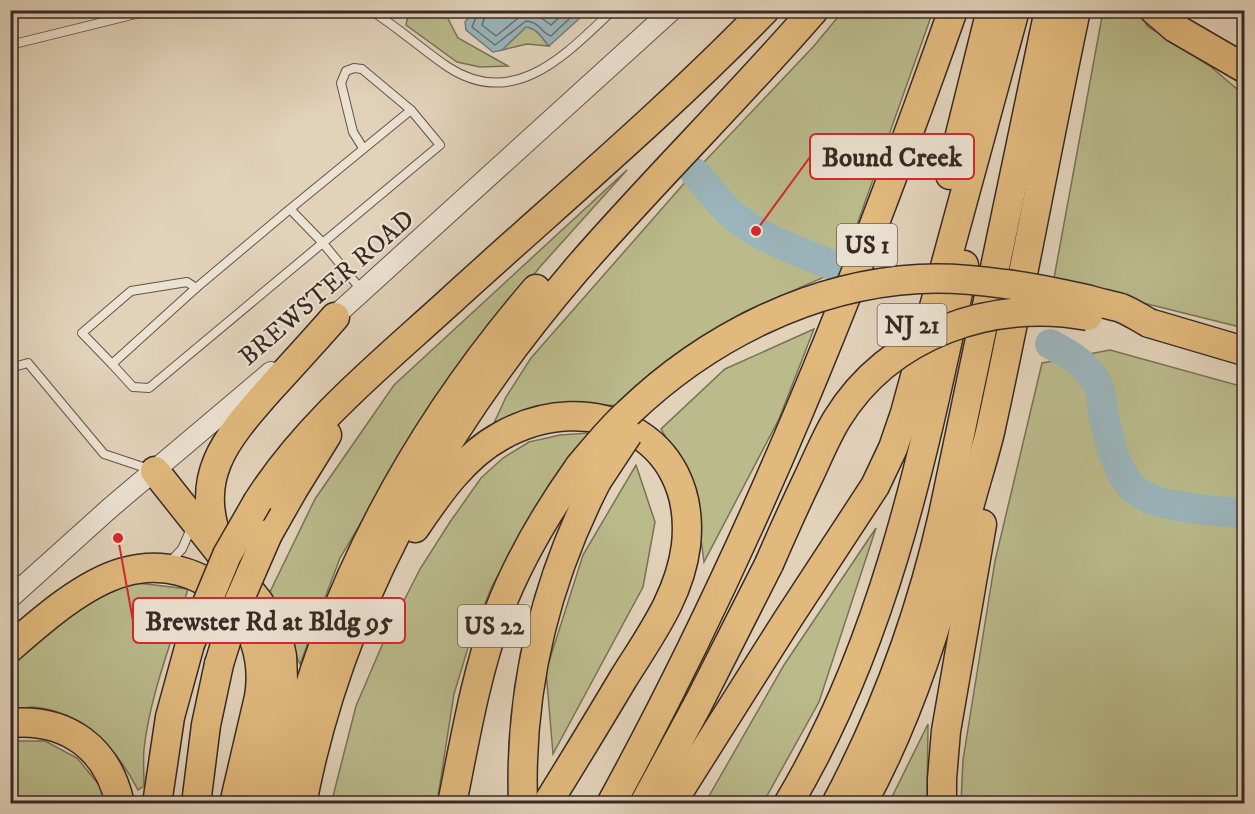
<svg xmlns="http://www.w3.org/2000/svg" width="1255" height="814" viewBox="0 0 1255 814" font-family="'IM FELL DW Pica',serif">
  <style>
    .green { fill: #baba8b; stroke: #787258; stroke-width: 1.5 }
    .water { fill: #9ab5bb; stroke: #727d7f; stroke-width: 1.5 }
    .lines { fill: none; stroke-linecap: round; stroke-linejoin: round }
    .shore { stroke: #687070; stroke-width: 1.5 }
    .river { stroke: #9ab5bb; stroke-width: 30 }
    .service-casing { stroke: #62544a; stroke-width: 10 }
    .tertiary-casing { stroke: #62544a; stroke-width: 22 }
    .motorway-casing { stroke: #372a24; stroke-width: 31 }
    .service { stroke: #ece2d2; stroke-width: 8 }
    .tertiary { stroke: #ece2d2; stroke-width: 20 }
    .motorway { stroke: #e1b97d; stroke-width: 28 }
    .motorway-bridge-casing { stroke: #372a24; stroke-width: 31; stroke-linecap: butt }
    .motorway-bridge { stroke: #e1b97d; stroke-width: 28 }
    .labels { text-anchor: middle; stroke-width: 4.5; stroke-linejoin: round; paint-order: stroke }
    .shield { fill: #ece2d2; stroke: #6d6158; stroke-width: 1.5 }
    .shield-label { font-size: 24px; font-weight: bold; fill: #372a24 }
    .street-label { font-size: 26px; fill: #372a24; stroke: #ece2d2 }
    .leader { fill: none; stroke: #d62828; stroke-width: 2 }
    .callout-dot { fill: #d62828; stroke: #ece2d2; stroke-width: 2 }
    .callout { fill: #ece2d2; stroke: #d62828; stroke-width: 2 }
    .callout-label { font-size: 27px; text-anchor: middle; font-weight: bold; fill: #372a24 }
  </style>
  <rect width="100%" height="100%" fill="#e2d2ba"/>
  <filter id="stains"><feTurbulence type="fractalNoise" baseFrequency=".00333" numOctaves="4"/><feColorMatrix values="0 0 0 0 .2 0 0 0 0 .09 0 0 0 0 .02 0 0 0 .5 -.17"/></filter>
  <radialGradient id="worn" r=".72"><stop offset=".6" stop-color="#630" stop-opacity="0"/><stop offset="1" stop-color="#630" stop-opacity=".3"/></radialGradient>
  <g class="green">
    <path d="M409 11H444L458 38 508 66 480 67 457 62 406 25Z"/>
    <path d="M843 11H933L848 250 843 249 829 275 742 313 618 405 533 408 494 423 506 397 531 358 687 180 813 47Z"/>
    <path d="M1103 11H1140L1147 26 1210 66 1244 95V328L1083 288 1054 278Z"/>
    <path d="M526 27C537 28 542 38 549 46L527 44 502 50Z"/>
    <path d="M627 170 539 268 417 428 340 558 300 664 268 596 315 499 394 385Z"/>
    <path d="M814 329 779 419 704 562 694 486 661 429 725 369Z"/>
    <path d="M1110 350 1244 387V803H961L963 760 995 561 1042 363Z"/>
    <path d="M589 433 534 511 492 586 471 638 454 694 437 803 331 804 356 706 386 636 420 569 450 522 481 478 503 458 529 442 560 435Z"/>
    <path d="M636 465 655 522 643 587 553 754 546 671 583 555Z"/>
    <path d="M876 528 819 702 763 803H705L784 665Z"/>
    <path d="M129 582 188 589C172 641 150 695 144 749 143 761 144 774 144 786L138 790C117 749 83 711 33 707 26 707 18 710 11 711L10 666 76 608Z"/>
    <path d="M928 724 927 803H889Z"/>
    <path d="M10 741H45L77 758 105 792 107 803H11Z"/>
  </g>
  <path class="water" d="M475 10 576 11 581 17 549 46C542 38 537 28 526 27L502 50 493 52 466 30 465 22Z"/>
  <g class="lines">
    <g class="shore">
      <path d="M479 10 472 27 495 45 526 21C540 22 541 33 551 36L571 17 572 10"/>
      <path d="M487 10 482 25 496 36 522 15H537L551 25 563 14 564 10"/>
    </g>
    <g class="river">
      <path d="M695 173C709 189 722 207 739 220 768 242 806 254 839 268"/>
      <path d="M1050 344C1069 354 1089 365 1098 386 1102 394 1102 404 1103 413 1109 439 1116 479 1141 494 1164 509 1216 510 1244 514"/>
    </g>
    <g class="service-casing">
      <g id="service">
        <path d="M370 10C398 27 421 49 448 67 515 111 567 53 613 10"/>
        <path d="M1243 10 1244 11"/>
        <path d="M10 45 152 10"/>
        <path d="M363 148 353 132 341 83 346 71 354 68 362 69 411 110"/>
        <path d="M290 209 411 110 440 145 149 388 133 387 112 364 196 288 290 209 322 242 363 292"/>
        <path d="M112 364 82 333 131 291 187 282 196 288"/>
        <path d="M10 368 28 363 104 454 152 470"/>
        <path d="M169 563 182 549 192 526"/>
      </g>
    </g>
    <g class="tertiary-casing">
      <g id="tertiary">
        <path d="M325 325 672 10"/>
        <path d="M10 598 110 508 271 372"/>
      </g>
    </g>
    <g class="motorway-casing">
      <g id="motorway">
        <path d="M1154 10 1175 28 1244 68"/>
        <path d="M950 175 991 10"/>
        <path d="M1149 323 1244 351"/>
        <path d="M155 471 259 602 277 633 282 656 283 680 279 704 254 804"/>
        <path d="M258 501C307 424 380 365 447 304 553 207 664 114 765 10"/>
        <path d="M415 528C438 494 464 456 501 436 590 386 698 434 686 545 680 596 649 637 623 679 598 721 573 762 547 804"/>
        <path d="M268 534 293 490 327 435"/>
        <path d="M220 546C192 476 226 439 270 389 292 365 314 341 335 317"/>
        <path d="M10 648C42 620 84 583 124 572 203 550 272 618 259 697L234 804"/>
        <path d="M10 723C67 718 108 748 120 804"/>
        <path d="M157 804 170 717 190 644"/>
        <path d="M196 804 206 725 219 664"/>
        <path d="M279 804C318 609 407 439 536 289"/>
        <path d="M302 804C340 603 444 424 576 270 653 181 737 99 814 10"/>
        <path d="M452 804C465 739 476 673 499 611 519 559 547 512 579 467"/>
        <path d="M523 804C519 690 545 582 597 481"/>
        <path d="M611 804C750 550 857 282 953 10"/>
        <path d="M644 804 698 704 769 564"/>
        <path d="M671 804 786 622 875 486 893 448 905 413 1015 10"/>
        <path d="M788 804C887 639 924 450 964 265"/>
        <path d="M836 804C885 712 920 616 943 515L1049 10"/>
        <path d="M862 804C911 714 940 618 966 519 973 490 983 461 990 432 1021 292 1046 151 1076 10"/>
        <path d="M942 804V779L946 731 982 524"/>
      </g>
    </g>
    <use href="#service" class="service"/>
    <use href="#tertiary" class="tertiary"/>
    <use href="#motorway" class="motorway"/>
    <g class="motorway-bridge-casing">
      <g id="motorway-bridge">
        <path d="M579 467C595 448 610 429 628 413 706 338 810 285 919 279 948 277 977 280 1005 284 1034 287 1062 294 1090 300 1100 303 1111 305 1121 308 1131 312 1140 318 1149 323"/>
        <path d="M597 481 628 434"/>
        <path d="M769 564C782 534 795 505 809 476 818 457 826 437 837 419 889 334 993 298 1088 316"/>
        <path d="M190 644 227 555 258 501"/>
        <path d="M219 664 238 603 268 534"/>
      </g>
    </g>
    <use href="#motorway-bridge" class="motorway-bridge"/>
  </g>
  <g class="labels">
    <g class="shield">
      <rect x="837" y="224" width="60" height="42" rx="4.5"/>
      <rect x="877.5" y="304" width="69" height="42" rx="4.5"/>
      <rect x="458" y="605" width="72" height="42" rx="4.5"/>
    </g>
    <g class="shield-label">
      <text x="867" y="253">US 1</text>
      <text x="912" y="333">NJ 21</text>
      <text x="494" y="634">US 22</text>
    </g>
    <g class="street-label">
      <text transform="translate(326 287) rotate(-41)" y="9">BREWSTER ROAD</text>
    </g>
  </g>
  <path class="leader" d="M756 231L810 157M118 538L133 621"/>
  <g class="callout-dot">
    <circle cx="756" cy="231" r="6"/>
    <circle cx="118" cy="538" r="6"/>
  </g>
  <g class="callout">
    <rect x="810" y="134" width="164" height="45" rx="6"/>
    <rect x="133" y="598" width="272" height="45" rx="6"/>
  </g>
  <g class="callout-label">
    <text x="892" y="166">Bound Creek</text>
    <text x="269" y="630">Brewster Rd at Bldg 95</text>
  </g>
  <rect width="1255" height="814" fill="none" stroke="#e2d2ba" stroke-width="36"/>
  <rect x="12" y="12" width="1231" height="790" fill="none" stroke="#372a24" stroke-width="3"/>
  <rect x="18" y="18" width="1219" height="778" fill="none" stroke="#372a24" stroke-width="1.5"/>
  <rect width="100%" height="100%" filter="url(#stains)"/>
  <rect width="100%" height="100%" fill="url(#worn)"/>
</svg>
